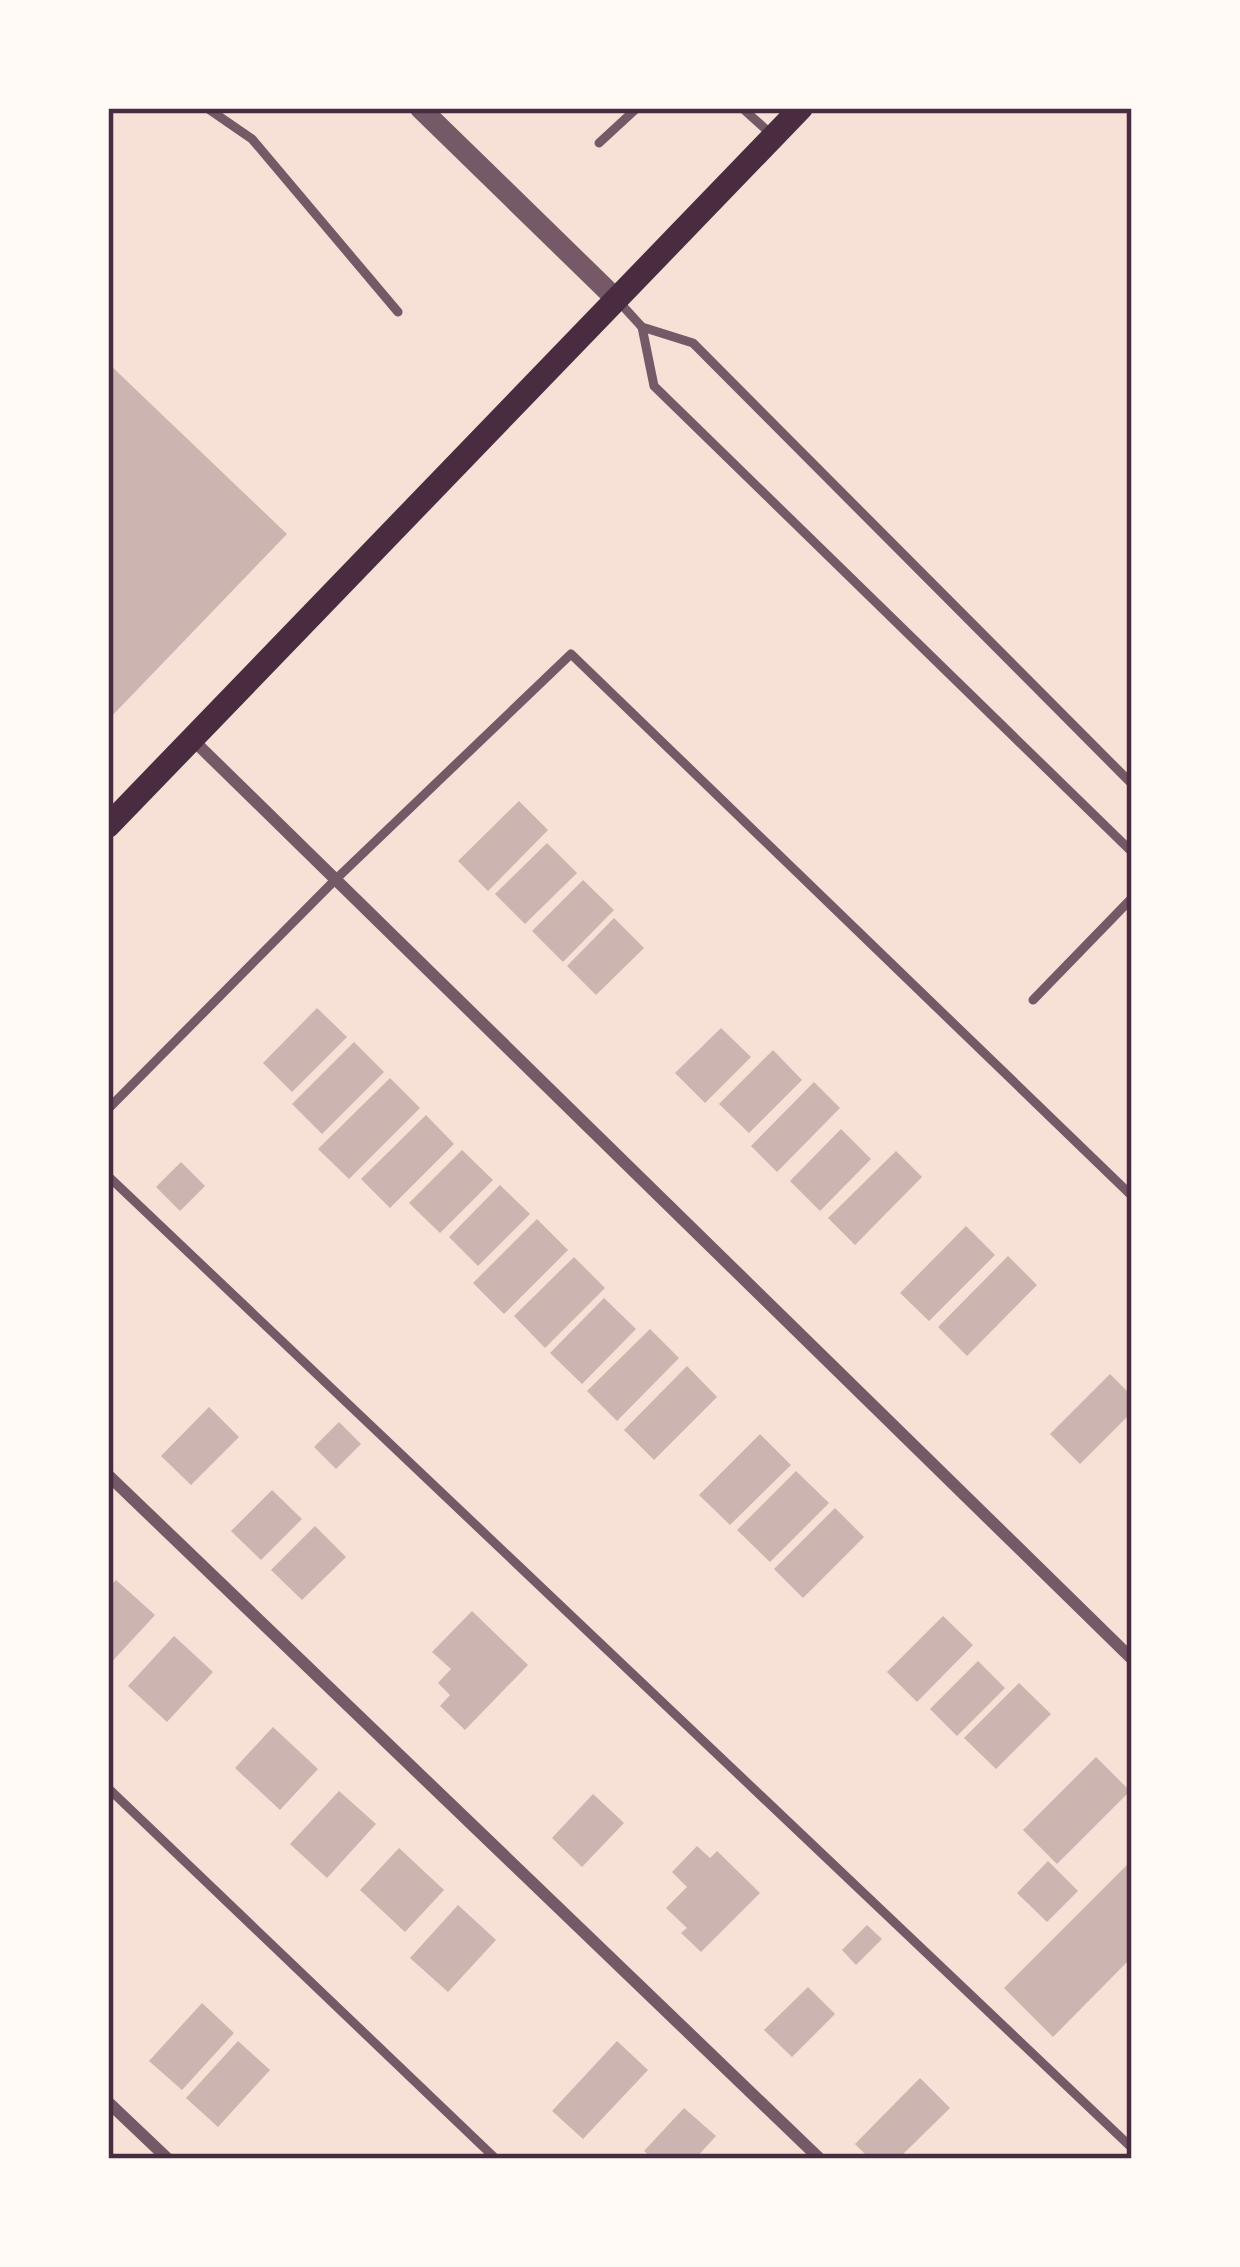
<svg xmlns="http://www.w3.org/2000/svg" width="1240" height="2267" viewBox="0 0 1240 2267" font-family="Spectral,serif">
  <style>
    .building { fill: #ccb4b1 }
    .lines { fill: none; stroke-linecap: round; stroke-linejoin: round }
    .service { stroke: #755966; stroke-width: 9 }
    .minor { stroke: #755966; stroke-width: 12 }
    .tertiary { stroke: #755966; stroke-width: 21 }
    .secondary { stroke: #4a2c40; stroke-width: 24 }
    .neatline { fill: none; stroke: #4a2c40; stroke-width: 4.5 }
  </style>
  <rect width="100%" height="100%" fill="#f7e1d7"/>
  <g class="building">
    <path d="M108 363 287 534 108 720Z"/>
    <path d="M519 801 548 830 488 891 458 861Z"/>
    <path d="M547 843 577 873 525 924 495 894Z"/>
    <path d="M583 880 614 910 563 962 532 931Z"/>
    <path d="M614 918 644 948 596 995 567 966Z"/>
    <path d="M317 1008 347 1037 292 1092 263 1063Z"/>
    <path d="M721 1028 751 1057 705 1103 675 1073Z"/>
    <path d="M354 1042 384 1072 322 1134 292 1104Z"/>
    <path d="M773 1050 802 1080 749 1133 719 1104Z"/>
    <path d="M390 1078 420 1108 349 1179 318 1149Z"/>
    <path d="M814 1082 840 1108 777 1172 751 1146Z"/>
    <path d="M426 1115 454 1144 390 1208 361 1179Z"/>
    <path d="M841 1129 871 1159 820 1211 790 1181Z"/>
    <path d="M462 1150 493 1180 440 1233 409 1203Z"/>
    <path d="M896 1151 922 1177 855 1245 828 1218Z"/>
    <path d="M181 1162 205 1186 180 1211 156 1187Z"/>
    <path d="M500 1185 530 1214 478 1266 449 1237Z"/>
    <path d="M537 1219 568 1250 504 1314 473 1283Z"/>
    <path d="M966 1226 995 1255 929 1321 900 1293Z"/>
    <path d="M1008 1256 1037 1285 967 1356 938 1327Z"/>
    <path d="M574 1257 605 1288 545 1348 514 1316Z"/>
    <path d="M604 1298 636 1329 582 1384 550 1353Z"/>
    <path d="M650 1329 679 1358 617 1421 587 1391Z"/>
    <path d="M687 1366 717 1397 654 1460 624 1430Z"/>
    <path d="M1110 1374 1132 1396V1412L1080 1464 1050 1434Z"/>
    <path d="M209 1407 239 1437 191 1485 161 1456Z"/>
    <path d="M339 1422 361 1444 336 1469 314 1447Z"/>
    <path d="M760 1434 791 1465 730 1525 699 1495Z"/>
    <path d="M796 1471 829 1503 770 1562 737 1530Z"/>
    <path d="M272 1490 302 1519 261 1560 231 1531Z"/>
    <path d="M835 1508 864 1537 803 1598 774 1569Z"/>
    <path d="M315 1526 346 1557 302 1600 271 1570Z"/>
    <path d="M116 1580 155 1615 108 1666V1588Z"/>
    <path d="M472 1611 528 1665 465 1730 440 1706 450 1695 438 1683 451 1669 432 1652Z"/>
    <path d="M943 1616 973 1645 917 1702 887 1672Z"/>
    <path d="M174 1636 213 1672 167 1722 128 1686Z"/>
    <path d="M978 1661 1005 1688 957 1736 930 1709Z"/>
    <path d="M1019 1683 1051 1714 996 1769 964 1738Z"/>
    <path d="M273 1727 318 1769 280 1810 235 1768Z"/>
    <path d="M1096 1757 1130 1791 1057 1864 1023 1830Z"/>
    <path d="M339 1791 376 1824 327 1878 290 1844Z"/>
    <path d="M593 1794 624 1823 582 1867 552 1838Z"/>
    <path d="M697 1846 710 1858 717 1851 760 1893 701 1952 681 1933 687 1928 666 1908 687 1887 672 1872Z"/>
    <path d="M399 1848 444 1890 405 1932 360 1890Z"/>
    <path d="M1132 1860V1957L1053 2037 1004 1988Z"/>
    <path d="M1048 1861 1078 1891 1047 1922 1017 1893Z"/>
    <path d="M458 1905 496 1940 448 1992 410 1958Z"/>
    <path d="M867 1925 882 1939 856 1965 842 1950Z"/>
    <path d="M808 1987 835 2014 792 2057 764 2030Z"/>
    <path d="M202 2003 234 2033 182 2090 149 2061Z"/>
    <path d="M238 2041 270 2070 218 2127 186 2098Z"/>
    <path d="M617 2041 648 2070 583 2139 552 2111Z"/>
    <path d="M920 2078 950 2108 898 2159H870L855 2144Z"/>
    <path d="M684 2108 716 2136 695 2159H653L644 2151Z"/>
  </g>
  <g class="lines">
    <g class="service">
      <path d="M207 108 252 139 398 312"/>
      <path d="M742 108 770 133"/>
      <path d="M599 143 637 108"/>
      <path d="M620 303 642 327 693 343 1132 784"/>
      <path d="M642 327 654 386 1132 852"/>
      <path d="M1033 1000 1132 898"/>
      <path d="M108 1109 334 881 571 654 1132 1196"/>
      <path d="M108 1176 1132 2148"/>
      <path d="M108 1788 496 2159"/>
    </g>
    <g class="minor">
      <path d="M193 740 1132 1659"/>
      <path d="M108 1475 820 2159"/>
      <path d="M108 2102 168 2159"/>
    </g>
    <path class="tertiary" d="M420 108 616 299"/>
    <path class="secondary" d="M108 826 801 108"/>
  </g>
  <rect width="1240" height="2267" fill="none" stroke="#fffaf5" stroke-width="222"/>
  <rect x="111" y="111" width="1018" height="2045" class="neatline"/>
</svg>
